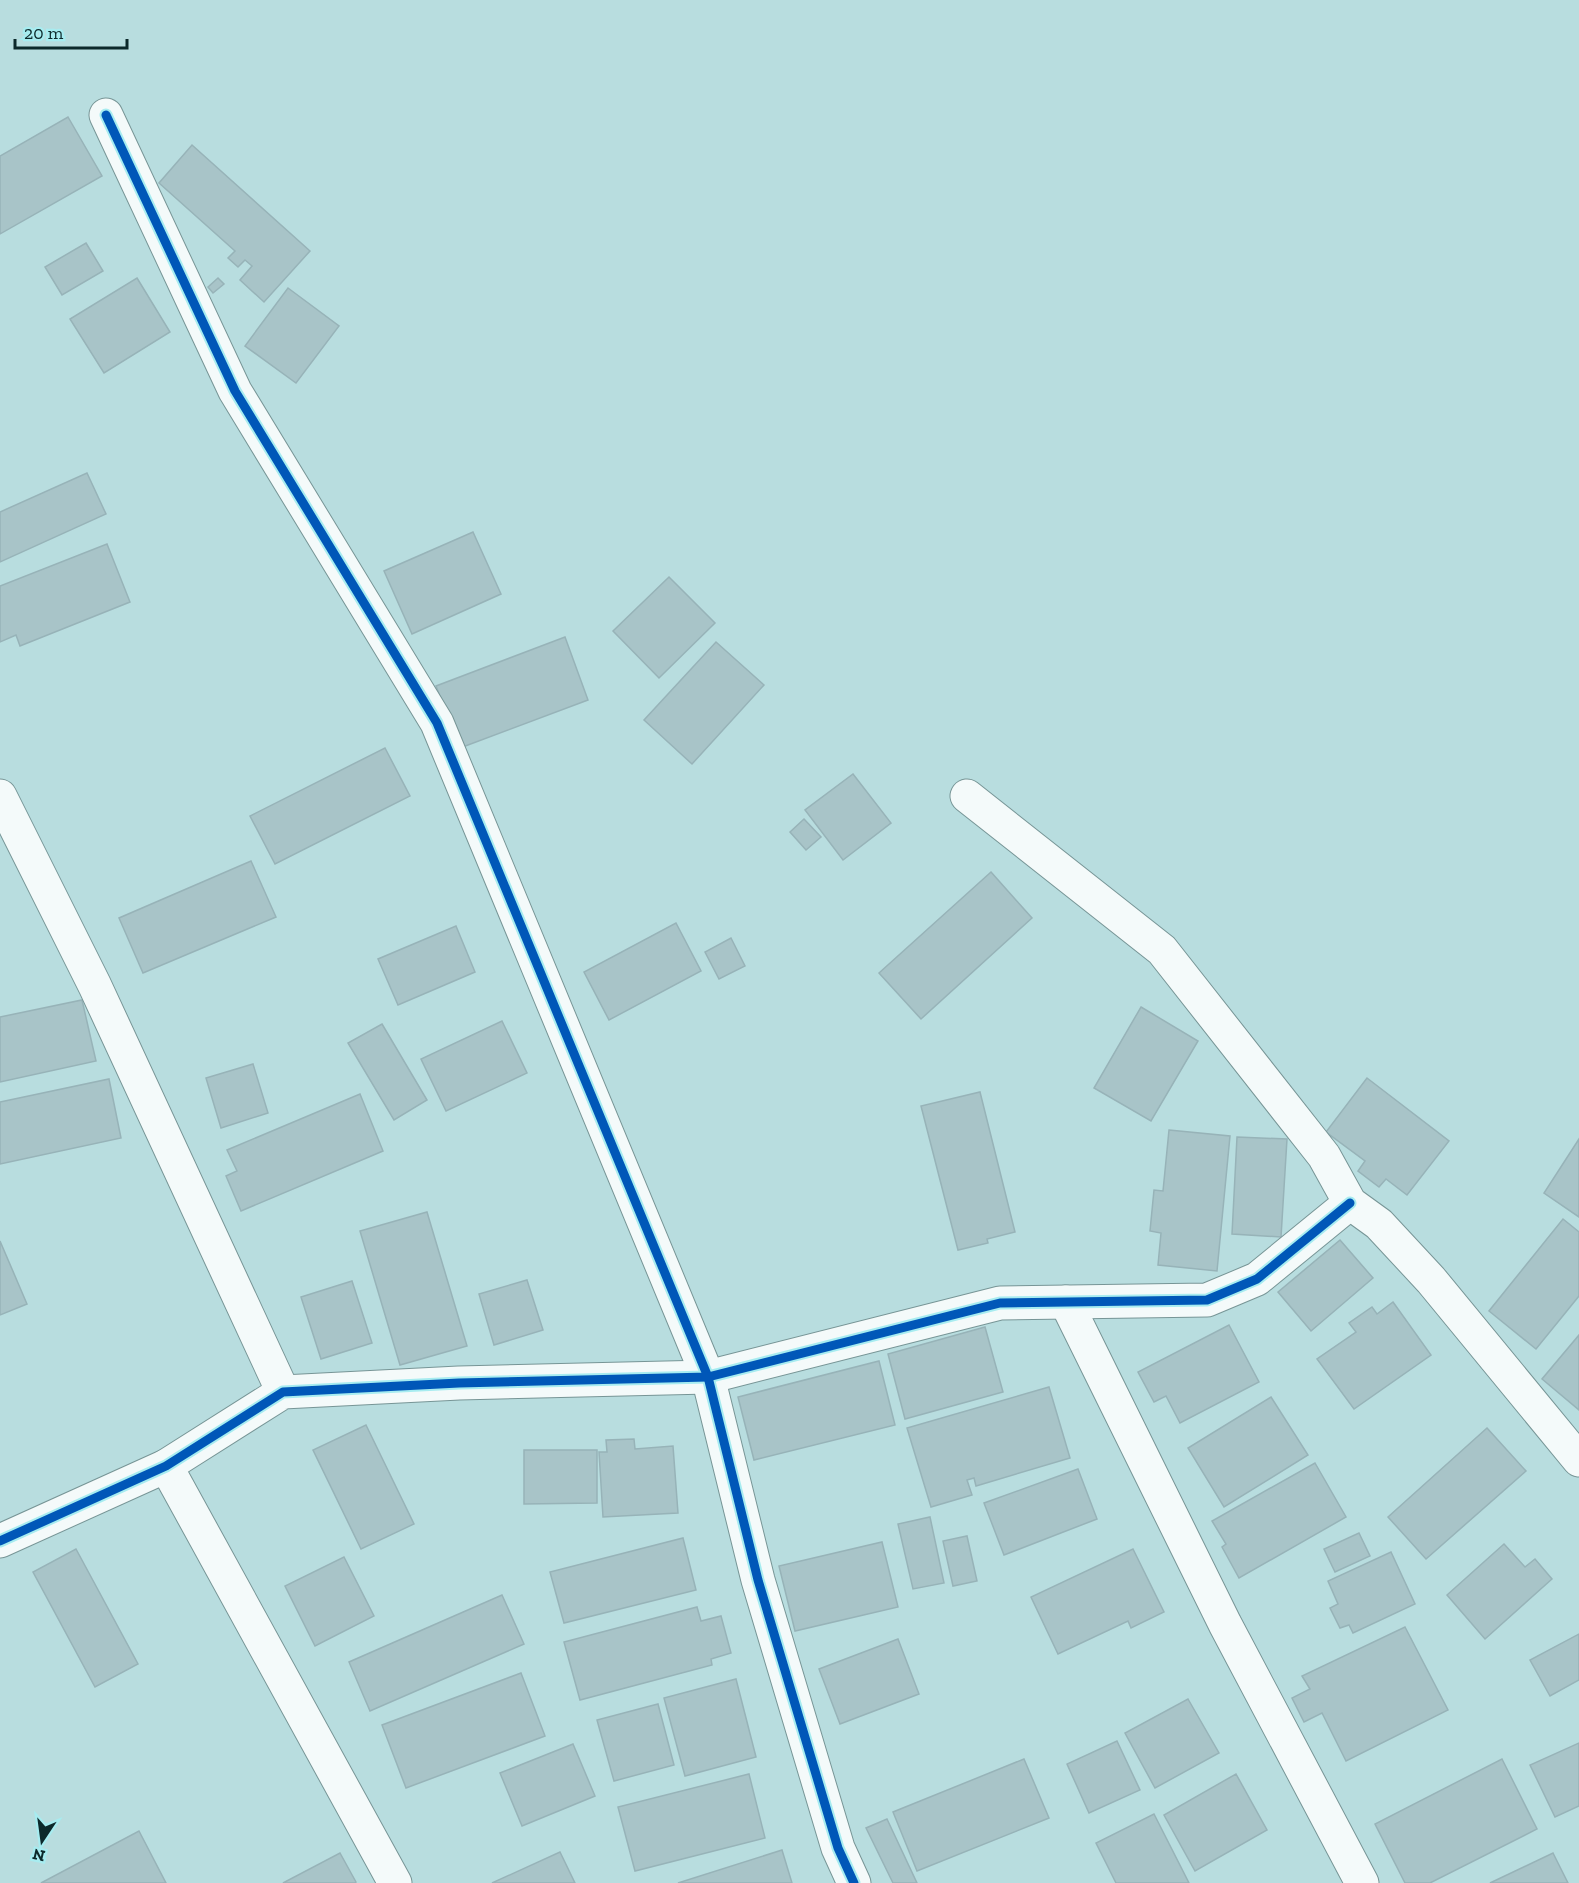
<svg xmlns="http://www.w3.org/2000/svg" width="1579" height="1883" viewBox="0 0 1579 1883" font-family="'Zilla Slab',serif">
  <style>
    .building { fill: #a8c4c8; stroke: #97b3b8; stroke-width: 1.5 }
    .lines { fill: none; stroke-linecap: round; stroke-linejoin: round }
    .minor-casing { stroke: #779596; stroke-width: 35 }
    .minor { stroke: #f4fafa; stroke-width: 33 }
    .cycleway-casing { stroke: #a7ecf0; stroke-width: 13 }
    .cycleway { stroke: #0057b8; stroke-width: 9 }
  </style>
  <rect width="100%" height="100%" fill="#b8dddf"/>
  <g class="building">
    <path d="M68 117 102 176 0 234V156Z"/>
    <path d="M192 145 310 251 264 302 240 280 252 266 245 260 238 267 228 258 235 251 159 183Z"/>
    <path d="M86 243 103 271 62 295 45 267Z"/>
    <path d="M137 278 170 332 104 373 70 319Z"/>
    <path d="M218 278 224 284 213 293 208 287Z"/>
    <path d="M288 288 339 326 296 383 245 346Z"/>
    <path d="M87 473 106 514 0 562V512Z"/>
    <path d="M473 532 501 594 412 634 384 571Z"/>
    <path d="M107 544 130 602 20 646 16 635 0 642V586Z"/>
    <path d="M669 577 715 623 659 678 613 631Z"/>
    <path d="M565 637 588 700 460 748 436 686Z"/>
    <path d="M716 642 764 685 692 764 644 720Z"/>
    <path d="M385 748 410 796 275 864 250 816Z"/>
    <path d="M853 774 891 823 843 860 805 810Z"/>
    <path d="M804 819 821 837 806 850 790 832Z"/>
    <path d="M251 861 276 917 143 973 119 918Z"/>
    <path d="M991 872 1032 918 921 1019 879 973Z"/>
    <path d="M676 923 701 971 609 1020 584 972Z"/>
    <path d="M456 926 475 972 398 1005 378 959Z"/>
    <path d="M731 938 745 966 719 979 705 952Z"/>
    <path d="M82 1000 96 1061 0 1082V1017Z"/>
    <path d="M1141 1007 1198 1041 1151 1121 1094 1088Z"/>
    <path d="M502 1021 527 1073 446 1111 421 1059Z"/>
    <path d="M382 1024 427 1100 394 1120 348 1043Z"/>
    <path d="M253 1064 268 1113 221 1128 206 1078Z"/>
    <path d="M1367 1078 1449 1141 1407 1195 1386 1179 1379 1187 1358 1171 1365 1161 1326 1132Z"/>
    <path d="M109 1079 121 1138 0 1164V1102Z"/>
    <path d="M980 1092 1015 1232 987 1239 988 1243 958 1250 921 1106Z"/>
    <path d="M360 1094 383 1151 241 1211 226 1176 237 1171 227 1150Z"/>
    <path d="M1169 1130 1230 1136 1217 1271 1158 1265 1161 1233 1150 1231 1154 1190 1163 1191Z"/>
    <path d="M1237 1137 1287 1139 1281 1237 1232 1234Z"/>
    <path d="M1579 1139V1217L1544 1193Z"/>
    <path d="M427 1212 467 1346 400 1365 360 1231Z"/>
    <path d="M1563 1219 1579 1232V1296L1536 1349 1489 1311Z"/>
    <path d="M1340 1240 1373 1278 1311 1331 1278 1292Z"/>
    <path d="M0 1241 27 1304 0 1315Z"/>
    <path d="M527 1280 543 1330 494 1345 479 1294Z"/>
    <path d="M352 1281 372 1343 321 1359 301 1297Z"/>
    <path d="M1393 1302 1431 1355 1354 1409 1317 1359 1356 1332 1349 1323 1372 1307 1377 1314Z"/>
    <path d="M1229 1325 1259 1382 1180 1423 1166 1396 1154 1402 1138 1372Z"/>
    <path d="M985 1327 1003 1392 905 1419 888 1354Z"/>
    <path d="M1579 1335V1410L1542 1379Z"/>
    <path d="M879 1361 895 1425 754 1460 738 1397Z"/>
    <path d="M1049 1387 1070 1458 976 1486 974 1478 967 1480 972 1495 931 1507 907 1428Z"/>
    <path d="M1271 1397 1308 1455 1224 1507 1188 1448Z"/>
    <path d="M366 1425 414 1524 361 1549 313 1450Z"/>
    <path d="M1487 1428 1526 1471 1426 1559 1388 1517Z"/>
    <path d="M634 1439 635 1449 673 1446 678 1513 603 1517 599 1452H607L606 1440Z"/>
    <path d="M524 1450H597V1503L524 1504Z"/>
    <path d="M1315 1463 1346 1517 1239 1578 1222 1547 1226 1544 1212 1521Z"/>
    <path d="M1078 1469 1097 1519 1004 1555 984 1503Z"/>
    <path d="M930 1517 944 1583 913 1589 898 1524Z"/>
    <path d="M1359 1533 1370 1556 1335 1572 1324 1549Z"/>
    <path d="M967 1536 977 1581 953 1586 943 1541Z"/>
    <path d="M683 1538 696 1590 564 1623 550 1572Z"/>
    <path d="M882 1542 898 1607 795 1631 779 1566Z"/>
    <path d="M1504 1544 1525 1567 1535 1559 1552 1579 1485 1639 1447 1595Z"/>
    <path d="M76 1549 138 1664 95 1687 33 1572Z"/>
    <path d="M1133 1549 1164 1612 1131 1628 1128 1621 1058 1654 1031 1597Z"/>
    <path d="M1391 1552 1415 1604 1353 1633 1349 1625 1340 1628 1330 1608 1338 1604 1328 1581Z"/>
    <path d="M344 1557 374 1616 315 1646 285 1586Z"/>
    <path d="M502 1595 524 1644 370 1711 349 1662Z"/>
    <path d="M697 1607 701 1621 721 1616 731 1653 711 1659 712 1665 580 1700 564 1642Z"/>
    <path d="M1405 1627 1448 1710 1346 1761 1322 1713 1304 1722 1292 1698 1310 1689 1302 1676Z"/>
    <path d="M1579 1634V1680L1550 1696 1530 1660Z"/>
    <path d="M898 1639 919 1694 840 1724 819 1669Z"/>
    <path d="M521 1673 545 1736 406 1788 382 1725Z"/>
    <path d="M736 1679 756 1757 685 1776 664 1698Z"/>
    <path d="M1188 1699 1219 1753 1155 1788 1125 1733Z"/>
    <path d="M658 1704 674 1765 614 1781 597 1720Z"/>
    <path d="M1117 1741 1140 1790 1089 1813 1067 1764Z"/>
    <path d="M1579 1743V1806L1555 1817 1530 1765Z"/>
    <path d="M573 1744 595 1796 522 1826 500 1773Z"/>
    <path d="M1024 1759 1049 1818 917 1871 893 1812Z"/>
    <path d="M1502 1759 1537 1829 1430 1883H1405L1375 1824Z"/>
    <path d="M749 1774 765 1838 635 1871 618 1807Z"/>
    <path d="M1236 1774 1267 1830 1195 1871 1164 1815Z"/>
    <path d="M1154 1814 1189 1883H1116L1096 1843Z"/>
    <path d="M887 1819 917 1883H893L866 1828Z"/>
    <path d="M139 1831 166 1883H41Z"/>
    <path d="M782 1850 792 1883H678Z"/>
    <path d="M560 1852 575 1883H492Z"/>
    <path d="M340 1853 356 1882 355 1883H283Z"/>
    <path d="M1553 1853 1568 1883H1490Z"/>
  </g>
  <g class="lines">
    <g class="minor-casing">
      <g id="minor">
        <path d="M106 115 235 391 437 723 708 1377 758 1580 838 1848 854 1883"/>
        <path d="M0 796 95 986 283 1392"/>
        <path d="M967 796 1162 950 1324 1156 1350 1203 1379 1224 1431 1280 1579 1460"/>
        <path d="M1066 1302 1225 1624 1362 1883"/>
        <path d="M166 1466 395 1883"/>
        <path d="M0 1541 166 1466 283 1392 459 1383 708 1377 1000 1303 1207 1300 1257 1279 1350 1203"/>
      </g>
    </g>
    <use href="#minor" class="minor"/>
    <g class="cycleway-casing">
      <g id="cycleway">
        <path d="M106 115 235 391 437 723 708 1377 758 1580 838 1848 854 1883"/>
        <path d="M0 1541 166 1466 283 1392 459 1383 708 1377 1000 1303 1207 1300 1257 1279 1350 1203"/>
      </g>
    </g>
    <use href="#cycleway" class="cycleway"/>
  </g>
  <g transform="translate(42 1841) rotate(193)" stroke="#a7ecf0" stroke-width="4.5" paint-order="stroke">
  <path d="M0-4.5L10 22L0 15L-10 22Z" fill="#0c292b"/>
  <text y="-9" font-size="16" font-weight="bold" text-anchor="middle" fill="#0c292b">N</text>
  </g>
  <path d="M15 39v9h112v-9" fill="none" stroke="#0c292b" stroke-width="3"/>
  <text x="24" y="39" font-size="18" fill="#0c292b" stroke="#a7ecf0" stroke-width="4.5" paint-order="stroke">20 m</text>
</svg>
